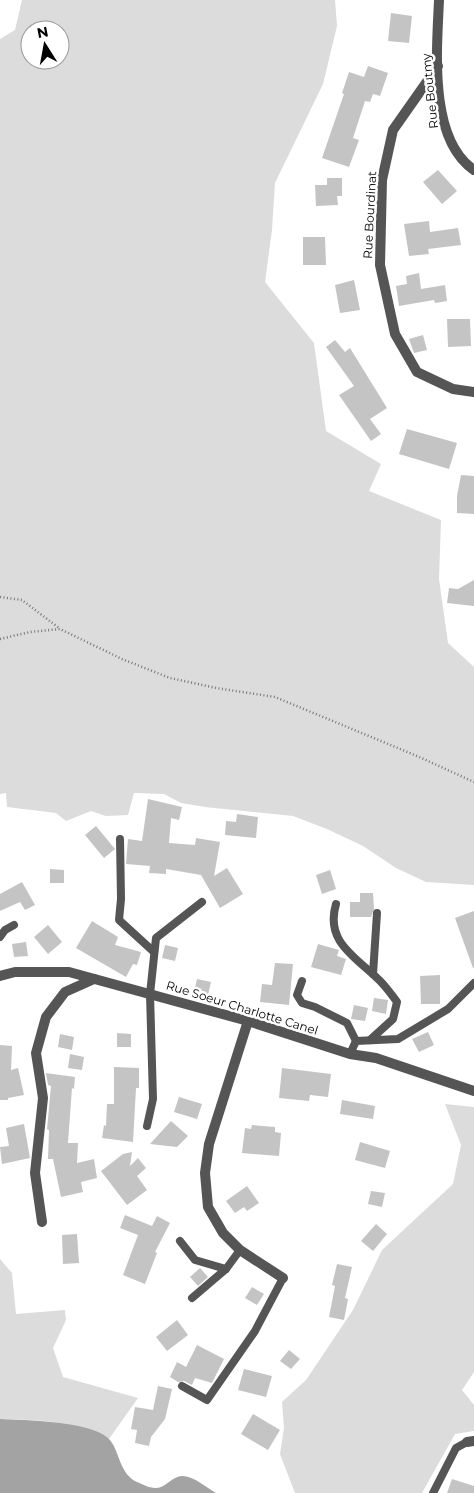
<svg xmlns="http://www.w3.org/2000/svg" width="474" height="1493" viewBox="0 0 474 1493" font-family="Montserrat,sans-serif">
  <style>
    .green { fill: #dcdcdc; fill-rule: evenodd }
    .water { fill: #a3a3a3 }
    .building { fill: #c4c4c4 }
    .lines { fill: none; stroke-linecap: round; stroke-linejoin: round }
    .path { stroke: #777; stroke-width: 2.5; stroke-dasharray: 1 2.5; stroke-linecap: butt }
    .lane { stroke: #555; stroke-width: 8 }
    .street { stroke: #555; stroke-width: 10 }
    .labels { text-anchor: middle; stroke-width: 5; stroke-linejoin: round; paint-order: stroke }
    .street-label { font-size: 12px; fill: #000; stroke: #fff }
  </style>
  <rect width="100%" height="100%" fill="#fff"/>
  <g class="green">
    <path d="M22 0H335L337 26 323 84 275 183 272 230 265 282 314 343 326 431 381 464 369 491 441 520 439 579 448 643 474 667V885L426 882 396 868 363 846 327 829 293 816 205 807 181 803 164 794 134 793 128 815 106 816 91 811 66 821 56 813 7 807 6 793 0 794V39L15 30ZM30 30H60V60H30Z"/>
    <path d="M445 1104 474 1107V1372L462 1390 474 1405V1431L455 1434 422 1493H295L280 1454 284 1428 282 1402 306 1380 353 1310 382 1250 453 1184 461 1145Z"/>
    <path d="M0 1259 12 1273 16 1314 65 1310 66 1320 53 1348 63 1377 138 1398 109 1439C76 1420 37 1420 0 1419Z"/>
  </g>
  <path class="water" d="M0 1419C25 1420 89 1421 108 1438 120 1449 118 1473 137 1482 142 1484 149 1488 155 1488 165 1489 172 1476 182 1476 194 1476 207 1488 216 1493H0Z"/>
  <g class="building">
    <path d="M391 13 412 16 409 43 388 41Z"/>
    <path d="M368 66 388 73 380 96 373 94 370 102 365 101 353 138 359 140 349 167 322 158 344 94 342 93 349 72 364 77Z"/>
    <path d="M438 170 457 191 442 204 423 182Z"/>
    <path d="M327 178H342V196H337L338 205 316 206 315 185H327Z"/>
    <path d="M429 221 430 232 458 228 461 245 428 249 429 254 409 256 404 224Z"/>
    <path d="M303 237H325L326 265H303Z"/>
    <path d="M419 273 421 289 445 285 447 301 435 303 434 300 399 306 396 286 407 284 406 276Z"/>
    <path d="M354 280 360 310 340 313 335 285Z"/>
    <path d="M447 319H470L471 346 448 347Z"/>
    <path d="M423 335 427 350 414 353 409 339Z"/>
    <path d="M335 340 345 352 350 348 387 408 370 419 381 434 371 441 339 395 354 386 326 347Z"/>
    <path d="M407 429 457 443 449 469 399 454Z"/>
    <path d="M461 475 474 476V514L457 513V496Z"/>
    <path d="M474 580V606L447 603 449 588 458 589Z"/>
    <path d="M148 799 182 807 179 820 171 818 169 843 195 845 196 838 220 842 214 876 227 868 243 894 220 908 201 875 166 869V874L149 873 150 866 126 864 128 839 142 841Z"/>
    <path d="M237 814 258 817 256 838 225 835 226 821 236 822Z"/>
    <path d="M96 826 115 849 104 858 85 835Z"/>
    <path d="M50 869 64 870V883H50Z"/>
    <path d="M330 870 336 889 322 894 316 875Z"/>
    <path d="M22 882 35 905 25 910 20 902 0 911V894Z"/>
    <path d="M360 893H373L374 909 371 917H350V902H360Z"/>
    <path d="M474 911V968H473L455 918Z"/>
    <path d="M92 921 118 937 115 945 141 952 137 965 133 964 126 977 76 948Z"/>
    <path d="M48 925 62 942 48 954 34 937Z"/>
    <path d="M26 942 28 956 14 957 12 944Z"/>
    <path d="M318 944 339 950 337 956 346 959 341 975 311 967Z"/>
    <path d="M165 945 178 948 175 961 162 958Z"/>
    <path d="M275 963 293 964 289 1005 260 1002 262 984 272 985Z"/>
    <path d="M440 975V1004H421L420 976Z"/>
    <path d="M197 979 211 982 208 995 194 992Z"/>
    <path d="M374 998 388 1000 386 1014 372 1011Z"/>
    <path d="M354 1005 368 1008 365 1021 351 1019Z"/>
    <path d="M428 1032 434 1045 419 1052 412 1039Z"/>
    <path d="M117 1033 131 1034V1047H117Z"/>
    <path d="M60 1034 74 1037 72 1050 58 1047Z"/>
    <path d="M0 1045 12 1046 11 1070 18 1068 24 1095 8 1098V1100H0Z"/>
    <path d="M70 1054 84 1057 82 1070 68 1068Z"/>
    <path d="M114 1067 139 1068V1088H136L133 1142 102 1138 104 1125 106 1126 107 1104H114Z"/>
    <path d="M282 1068 331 1074 328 1097 310 1095 309 1101 279 1098Z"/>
    <path d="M46 1073 75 1077 74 1089 72 1088 68 1143H78L77 1163 94 1159 97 1178 81 1182 83 1192 61 1197 53 1159H48L49 1130 47 1129 51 1086 48 1085Z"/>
    <path d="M179 1097 202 1104 197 1119 174 1112Z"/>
    <path d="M342 1100 375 1106 373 1119 340 1114Z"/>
    <path d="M171 1121 188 1136 177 1147 150 1144Z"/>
    <path d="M24 1124 30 1158 2 1164 0 1147 9 1146 6 1128Z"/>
    <path d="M252 1125 275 1127V1132L281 1133 279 1156 242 1153 245 1128 251 1129Z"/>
    <path d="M360 1142 390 1151 385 1168 355 1160Z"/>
    <path d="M132 1152 130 1166 138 1158 146 1168 137 1176 147 1190 127 1205 101 1171 123 1154Z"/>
    <path d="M247 1186 259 1203 247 1211 244 1207 235 1213 226 1201Z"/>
    <path d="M371 1191 385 1193 382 1207 368 1204Z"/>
    <path d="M125 1215 152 1226 157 1216 170 1223 155 1252 157 1253 145 1284 123 1275 138 1235 120 1228Z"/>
    <path d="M376 1224 387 1234 373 1251 361 1241Z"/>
    <path d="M77 1234 79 1263 63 1264 62 1235Z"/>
    <path d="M337 1264 352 1267 345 1298 348 1299 344 1320 329 1317 335 1286 332 1285Z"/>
    <path d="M200 1268 208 1277 198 1286 190 1277Z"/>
    <path d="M252 1287 264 1294 257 1305 245 1298Z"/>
    <path d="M177 1320 188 1335 167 1351 156 1337Z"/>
    <path d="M197 1345 224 1359 212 1383 195 1378 192 1385 184 1381 178 1382 170 1377 177 1362 186 1367Z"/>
    <path d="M289 1350 300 1359 291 1369 280 1361Z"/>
    <path d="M244 1369 272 1376 266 1397 238 1390Z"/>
    <path d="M158 1386 172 1389 165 1419 151 1437 149 1446 135 1443 137 1430 131 1429 135 1407 153 1410Z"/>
    <path d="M253 1414 280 1430 268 1450 241 1434Z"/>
    <path d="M452 1479 474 1486V1493H447Z"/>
  </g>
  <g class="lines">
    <g class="path">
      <path d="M0 597 22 600 59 628"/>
      <path d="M0 639 30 632 60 629 122 659 170 678 216 688 275 697 417 756 474 782"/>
    </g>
    <g class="lane">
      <path d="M120 839 121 899 119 920 154 952"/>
      <path d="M336 904C325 941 354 956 377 978 385 985 391 994 397 1002L393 1019 370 1040"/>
      <path d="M0 937 5 930 14 925"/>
      <path d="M373 974 377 913"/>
      <path d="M302 981 297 995 302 1003 315 1007 347 1023 356 1041"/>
      <path d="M350 1054 356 1041 398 1039 448 1009 474 983"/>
      <path d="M147 1126 153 1099 150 994 156 938 202 902"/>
      <path d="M180 1241 195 1260 226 1269"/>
      <path d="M192 1298 226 1269 240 1250"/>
      <path d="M182 1386 207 1400 255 1331 283 1278"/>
      <path d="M433 1493 456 1448 467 1442"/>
    </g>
    <g class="street">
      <path d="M439 0C437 48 428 139 474 170"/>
      <path d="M438 66 393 130 382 180 380 265 395 334 417 372 453 389 474 392"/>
      <path d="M0 976 15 972H69L248 1021 350 1054 376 1058 474 1091"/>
      <path d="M248 1021 209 1144 205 1173 208 1207 223 1233 240 1250 283 1278"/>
      <path d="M42 1222 35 1173 43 1098 36 1053 46 1017 65 992 94 979"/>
      <path d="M467 1442 474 1441"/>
    </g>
  </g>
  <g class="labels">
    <g class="street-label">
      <text transform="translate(430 91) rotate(-96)" y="4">Rue Boutmy</text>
      <text transform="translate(370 215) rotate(-87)" y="4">Rue Bourdinat</text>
      <text transform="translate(242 1008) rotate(17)" y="4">Rue Soeur Charlotte Canel</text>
    </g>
  </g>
  <g transform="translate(45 45) rotate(349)"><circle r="24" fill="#ffffff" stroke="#999999"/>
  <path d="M0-4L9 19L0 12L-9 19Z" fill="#000000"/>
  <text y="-8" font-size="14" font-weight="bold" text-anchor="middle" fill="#000000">N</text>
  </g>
</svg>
